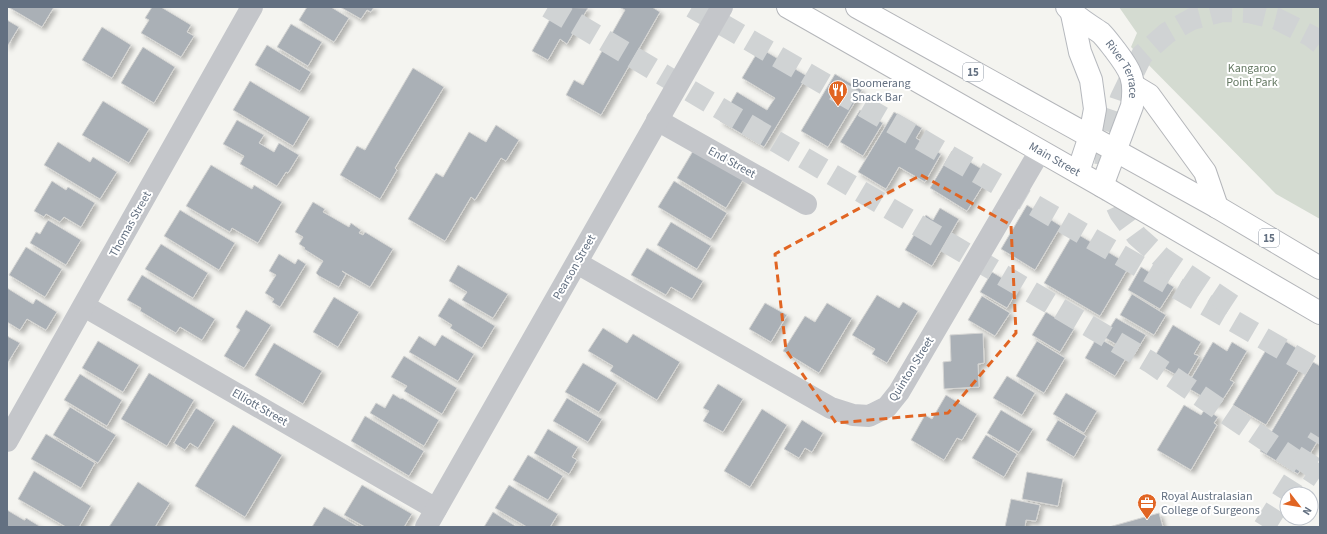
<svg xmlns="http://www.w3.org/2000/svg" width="1327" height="534" viewBox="0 0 1327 534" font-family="'Source Sans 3',sans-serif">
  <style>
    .green { fill: #d4dbd1 }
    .building { fill: #aab0b6; stroke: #d5d5d3; filter: url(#shadow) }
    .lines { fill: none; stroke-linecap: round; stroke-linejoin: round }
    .motorway-tunnel { stroke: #d0d3d4; stroke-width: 22; stroke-dasharray: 22 11; stroke-linecap: butt }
    .secondary-casing { stroke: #b6b9be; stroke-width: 24 }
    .trunk-casing { stroke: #b4b6ba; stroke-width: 24 }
    .minor { stroke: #c4c6ca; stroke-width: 22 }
    .secondary { stroke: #fff; stroke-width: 22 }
    .trunk { stroke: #fff; stroke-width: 22 }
    .marked { fill: none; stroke: #e16523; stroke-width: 3; stroke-dasharray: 8 5; stroke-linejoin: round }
    .labels { text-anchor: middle; stroke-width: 4; stroke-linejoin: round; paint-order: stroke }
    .shield { fill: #fff; stroke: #929ba7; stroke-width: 1 }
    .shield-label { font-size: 11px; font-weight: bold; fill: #637081 }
    .park-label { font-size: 12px; fill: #647862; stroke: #fff }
    .street-label { font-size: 12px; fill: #637081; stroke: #fff }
    .poi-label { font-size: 12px; fill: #637081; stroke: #fff; text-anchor: start }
  </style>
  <defs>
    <filter id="shadow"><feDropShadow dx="3.5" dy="3.5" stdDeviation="2" flood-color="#0004"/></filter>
  </defs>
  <rect width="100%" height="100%" fill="#f4f4f0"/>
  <path class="green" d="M1119 7H1320V219L1276 194 1131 47 1137 33Z"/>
  <g class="building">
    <path d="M8 7H54L42 27Z"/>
    <path d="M152 7H161L191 25 187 32 194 36 181 57 141 33 149 20 145 18Z"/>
    <path d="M307 7H331L349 18 334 42 299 20Z"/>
    <path d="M340 7H374L371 12 367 10 361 19Z"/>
    <path d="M557 7 588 8 567 44 560 39 548 60 532 51Z"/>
    <path d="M619 7H652L660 12 601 115 566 95 574 80 583 85 625 10Z"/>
    <path d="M7 20 19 27 7 47Z"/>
    <path d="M291 24 322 42 308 66 277 47Z"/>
    <path d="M102 27 131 45 112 78 82 60Z"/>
    <path d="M267 45 311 72 300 91 255 65Z"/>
    <path d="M143 47 175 67 154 103 121 83Z"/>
    <path d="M760 48 807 76 764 147 720 121 737 92 767 110 775 98 742 78Z"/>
    <path d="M413 68 444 87 395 168 397 170 380 199 340 175 357 146 365 150Z"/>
    <path d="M835 74 862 90 828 147 801 131Z"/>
    <path d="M250 81 310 117 293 146 233 110Z"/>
    <path d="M103 101 149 129 129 163 82 135Z"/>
    <path d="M860 110 883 123 863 156 840 142Z"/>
    <path d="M894 112 922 128 916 138 941 154 925 182 899 167 886 189 858 172Z"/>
    <path d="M237 120 264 135 259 143 274 152 279 143 299 155 288 173 286 172 277 186 240 164 244 156 223 144Z"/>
    <path d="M496 125 519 140 506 161 501 158 475 200 471 197 445 241 408 219 436 173 443 177 469 132 486 142Z"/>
    <path d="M58 142 90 162 93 157 117 172 100 199 44 165Z"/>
    <path d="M693 151 743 180 726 208 677 178Z"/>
    <path d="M952 151 990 174 967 211 930 188Z"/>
    <path d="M211 165 252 189 254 185 282 202 258 243 232 228 230 232 186 206Z"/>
    <path d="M52 181 66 190 68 187 95 203 81 227 64 217 60 222 46 214 44 217 34 211Z"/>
    <path d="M674 181 727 213 711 239 658 207Z"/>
    <path d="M313 202 325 209 323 212 349 227 351 223 361 230 359 233 363 235 365 232 393 249 370 287 342 271 346 274 339 287 319 276 316 273 323 261 304 249 305 248 299 244 303 237 295 232Z"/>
    <path d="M1027 205 1061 226 1035 270 1001 249Z"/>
    <path d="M940 208 959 219 932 266 905 250 926 215 933 220Z"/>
    <path d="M180 210 235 243 219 270 164 236Z"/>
    <path d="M48 220 81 240 66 265 30 243 36 232 40 234Z"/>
    <path d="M671 222 711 246 697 269 657 245Z"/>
    <path d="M1074 232 1130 265 1100 316 1044 283Z"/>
    <path d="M161 244 208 273 193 298 145 269Z"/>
    <path d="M26 247 62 269 45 297 9 275Z"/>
    <path d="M647 248 703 281 692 299 671 287 666 295 631 275Z"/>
    <path d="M279 254 295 264 298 259 306 264 280 307 272 302 274 299 265 293 276 275 269 271Z"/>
    <path d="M458 265 508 294 493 318 462 300 467 292 449 281Z"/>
    <path d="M1141 267 1174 287 1160 309 1128 290Z"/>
    <path d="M992 272 1019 288 1007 308 980 292Z"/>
    <path d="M142 275 215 319 202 340 180 327 176 333 140 311 141 308 127 300Z"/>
    <path d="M7 288 33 304 36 299 57 312 46 330 27 319 20 330 7 322Z"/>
    <path d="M1132 294 1166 315 1154 335 1120 315Z"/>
    <path d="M877 295 899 308 903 302 918 311 887 363 872 354 875 349 852 335Z"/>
    <path d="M982 296 1010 313 995 336 968 320Z"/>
    <path d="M334 297 359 312 338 347 313 332Z"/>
    <path d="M449 298 495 326 482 348 450 328 452 325 438 316Z"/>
    <path d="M765 303 787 315 771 342 749 329Z"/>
    <path d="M827 303 852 318 819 373 783 351 805 316 815 322Z"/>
    <path d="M246 310 271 325 244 368 224 356 240 330 236 327Z"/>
    <path d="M1046 312 1074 329 1060 352 1032 335Z"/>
    <path d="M1116 318 1146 335 1134 355 1104 337Z"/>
    <path d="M1173 325 1201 342 1194 354 1199 356 1185 380 1152 361Z"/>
    <path d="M603 328 627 343 633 334 680 362 657 400 610 371 613 366 588 351Z"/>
    <path d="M983 333 984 363 978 364 979 387 944 389 943 362 951 361 950 335Z"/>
    <path d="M442 335 474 354 458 381 409 352 419 336 435 346Z"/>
    <path d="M1275 335 1308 355 1266 425 1233 405Z"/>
    <path d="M7 336 20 343 7 364Z"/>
    <path d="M1097 337 1128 355 1115 376 1085 358Z"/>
    <path d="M98 341 139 365 123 392 82 368Z"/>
    <path d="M1037 341 1065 358 1044 393 1016 376Z"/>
    <path d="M1213 342 1227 351 1232 342 1247 351 1230 380 1234 382 1220 404 1217 402 1215 404 1186 387Z"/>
    <path d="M274 343 322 371 303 404 255 375Z"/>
    <path d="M404 356 457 388 442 414 404 391 407 386 391 377Z"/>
    <path d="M1313 362 1320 366V437L1298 474 1260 451Z"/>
    <path d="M583 363 617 383 599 412 565 392Z"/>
    <path d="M149 373 194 400 167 446 121 419Z"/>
    <path d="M80 374 122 400 107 426 64 400Z"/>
    <path d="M1007 376 1035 393 1022 415 993 398Z"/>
    <path d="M718 384 743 399 723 432 703 421 709 411 703 408Z"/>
    <path d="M1066 393 1097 411 1084 433 1053 414Z"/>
    <path d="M393 394 401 399 402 398 439 420 424 446 370 413 376 403 385 408Z"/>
    <path d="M946 395 977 414 962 440 957 438 944 460 911 440 925 415 932 419Z"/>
    <path d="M567 398 602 419 588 442 553 421Z"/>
    <path d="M1184 405 1201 415 1205 409 1218 417 1214 423 1217 425 1191 470 1157 450Z"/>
    <path d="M70 407 116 435 98 463 53 435Z"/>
    <path d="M196 408 215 420 198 448 190 443 185 450 174 443Z"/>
    <path d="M762 409 787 425 750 487 724 471Z"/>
    <path d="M1001 410 1033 429 1019 452 987 433Z"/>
    <path d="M365 416 424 451 409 476 351 441Z"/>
    <path d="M802 420 823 433 812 452 805 448 799 458 784 449Z"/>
    <path d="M1058 420 1086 436 1074 457 1046 440Z"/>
    <path d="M233 425 282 455 245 517 195 486Z"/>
    <path d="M548 429 578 447 572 457 577 460 569 474 534 453Z"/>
    <path d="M46 434 95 463 81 488 31 459Z"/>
    <path d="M986 435 1017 454 1004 477 972 458Z"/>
    <path d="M528 455 563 476 548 500 513 480Z"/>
    <path d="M34 471 91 506 79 527H66L18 499Z"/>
    <path d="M1027 472 1063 479 1058 506 1022 499Z"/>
    <path d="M138 482 170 503 155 527H109Z"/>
    <path d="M362 485 412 514 404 527H365L344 515Z"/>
    <path d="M509 485 558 514 550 527H527L495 508Z"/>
    <path d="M1011 499 1040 505 1036 521 1026 520 1025 527H1005Z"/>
    <path d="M324 507 359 527H312Z"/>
    <path d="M7 510 24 520H25L26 518 41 527H7Z"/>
    <path d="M493 512 517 527H484Z"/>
    <path d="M1159 513 1163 527H1109Z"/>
  </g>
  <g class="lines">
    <g class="motorway-tunnel">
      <path d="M548 7 1150 362 1320 477"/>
      <path d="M692 7 1320 371"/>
      <path d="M1232 305 1162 258 1137 236 1120 213 1104 178 1108 137 1121 98 1142 55 1167 33 1192 19 1222 11 1249 12 1277 19 1311 36 1320 43"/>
      <path d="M1264 527 1320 438"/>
    </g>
    <g class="secondary-casing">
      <g id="secondary">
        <path id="s1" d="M1067 7C1076 18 1090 25 1101 33 1106 38 1111 45 1115 50 1131 71 1136 79 1132 106L1102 186"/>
        <path d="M1072 14 1080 52 1091 80 1095 109 1090 136 1078 172"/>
      </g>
    </g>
    <g class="trunk-casing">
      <g id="trunk">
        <path id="s2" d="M788 7 1102 186 1320 313"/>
        <path d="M857 7 1217 207 1320 268"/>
        <path d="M1134 86 1149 95 1205 172 1217 207"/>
      </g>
    </g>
    <g class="minor">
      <path d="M657 120 806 204"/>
      <path d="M577 263 831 408 853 415 869 416 887 407 899 392 1040 151"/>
      <path d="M84 306 436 509"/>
      <path d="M7 441 252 7"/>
      <path d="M426 527 722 7"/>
    </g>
    <use href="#secondary" class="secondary"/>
    <use href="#trunk" class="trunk"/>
  </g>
  <path class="marked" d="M921 175 1011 225 1016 333 948 413 836 423 786 350 775 254Z"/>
  <defs>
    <g id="restaurant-pin" transform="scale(1)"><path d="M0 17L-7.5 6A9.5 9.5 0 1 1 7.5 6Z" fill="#e16523" stroke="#fff"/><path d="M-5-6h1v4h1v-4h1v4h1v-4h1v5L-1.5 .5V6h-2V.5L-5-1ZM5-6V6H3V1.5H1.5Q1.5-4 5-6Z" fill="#fff"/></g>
    <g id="office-pin" transform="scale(1)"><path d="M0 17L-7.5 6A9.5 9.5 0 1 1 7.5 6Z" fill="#e16523" stroke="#fff"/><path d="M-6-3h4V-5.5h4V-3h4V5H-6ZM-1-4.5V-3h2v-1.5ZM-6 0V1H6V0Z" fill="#fff"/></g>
  </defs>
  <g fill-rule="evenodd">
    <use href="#restaurant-pin" x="838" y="90"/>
    <use href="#office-pin" x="1147" y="503"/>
  </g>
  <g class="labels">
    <g class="shield">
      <rect x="963" y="63" width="20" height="18" rx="3"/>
      <rect x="1259" y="229" width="20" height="18" rx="3"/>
    </g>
    <g class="shield-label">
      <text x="973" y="76">15</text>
      <text x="1269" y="242">15</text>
    </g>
    <g class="park-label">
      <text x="1252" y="72">Kangaroo<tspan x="1252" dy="14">Point Park</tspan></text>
    </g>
    <g class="street-label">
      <text dy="4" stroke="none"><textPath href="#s1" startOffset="86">River Terrace</textPath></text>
      <text dy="4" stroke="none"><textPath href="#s2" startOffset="307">Main Street</textPath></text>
      <text transform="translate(732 162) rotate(29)" y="4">End Street</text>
      <text transform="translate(130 224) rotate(-61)" y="4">Thomas Street</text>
      <text transform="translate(574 267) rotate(-60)" y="4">Pearson Street</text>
      <text transform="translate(911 369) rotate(-58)" y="4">Quinton Street</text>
      <text transform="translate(260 407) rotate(30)" y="4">Elliott Street</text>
    </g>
    <g class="poi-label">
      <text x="852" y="87">Boomerang<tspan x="852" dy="14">Snack Bar</tspan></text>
      <text x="1161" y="500">Royal Australasian<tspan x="1161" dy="14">College of Surgeons</tspan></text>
    </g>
  </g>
  <rect width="1327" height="534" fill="none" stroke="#637081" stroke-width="16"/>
  <g transform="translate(1299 506) rotate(121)"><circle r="19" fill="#ffffff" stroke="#c1c6cd"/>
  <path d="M0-3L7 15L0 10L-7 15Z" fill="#e16523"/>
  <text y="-6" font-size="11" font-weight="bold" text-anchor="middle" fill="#637081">N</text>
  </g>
</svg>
